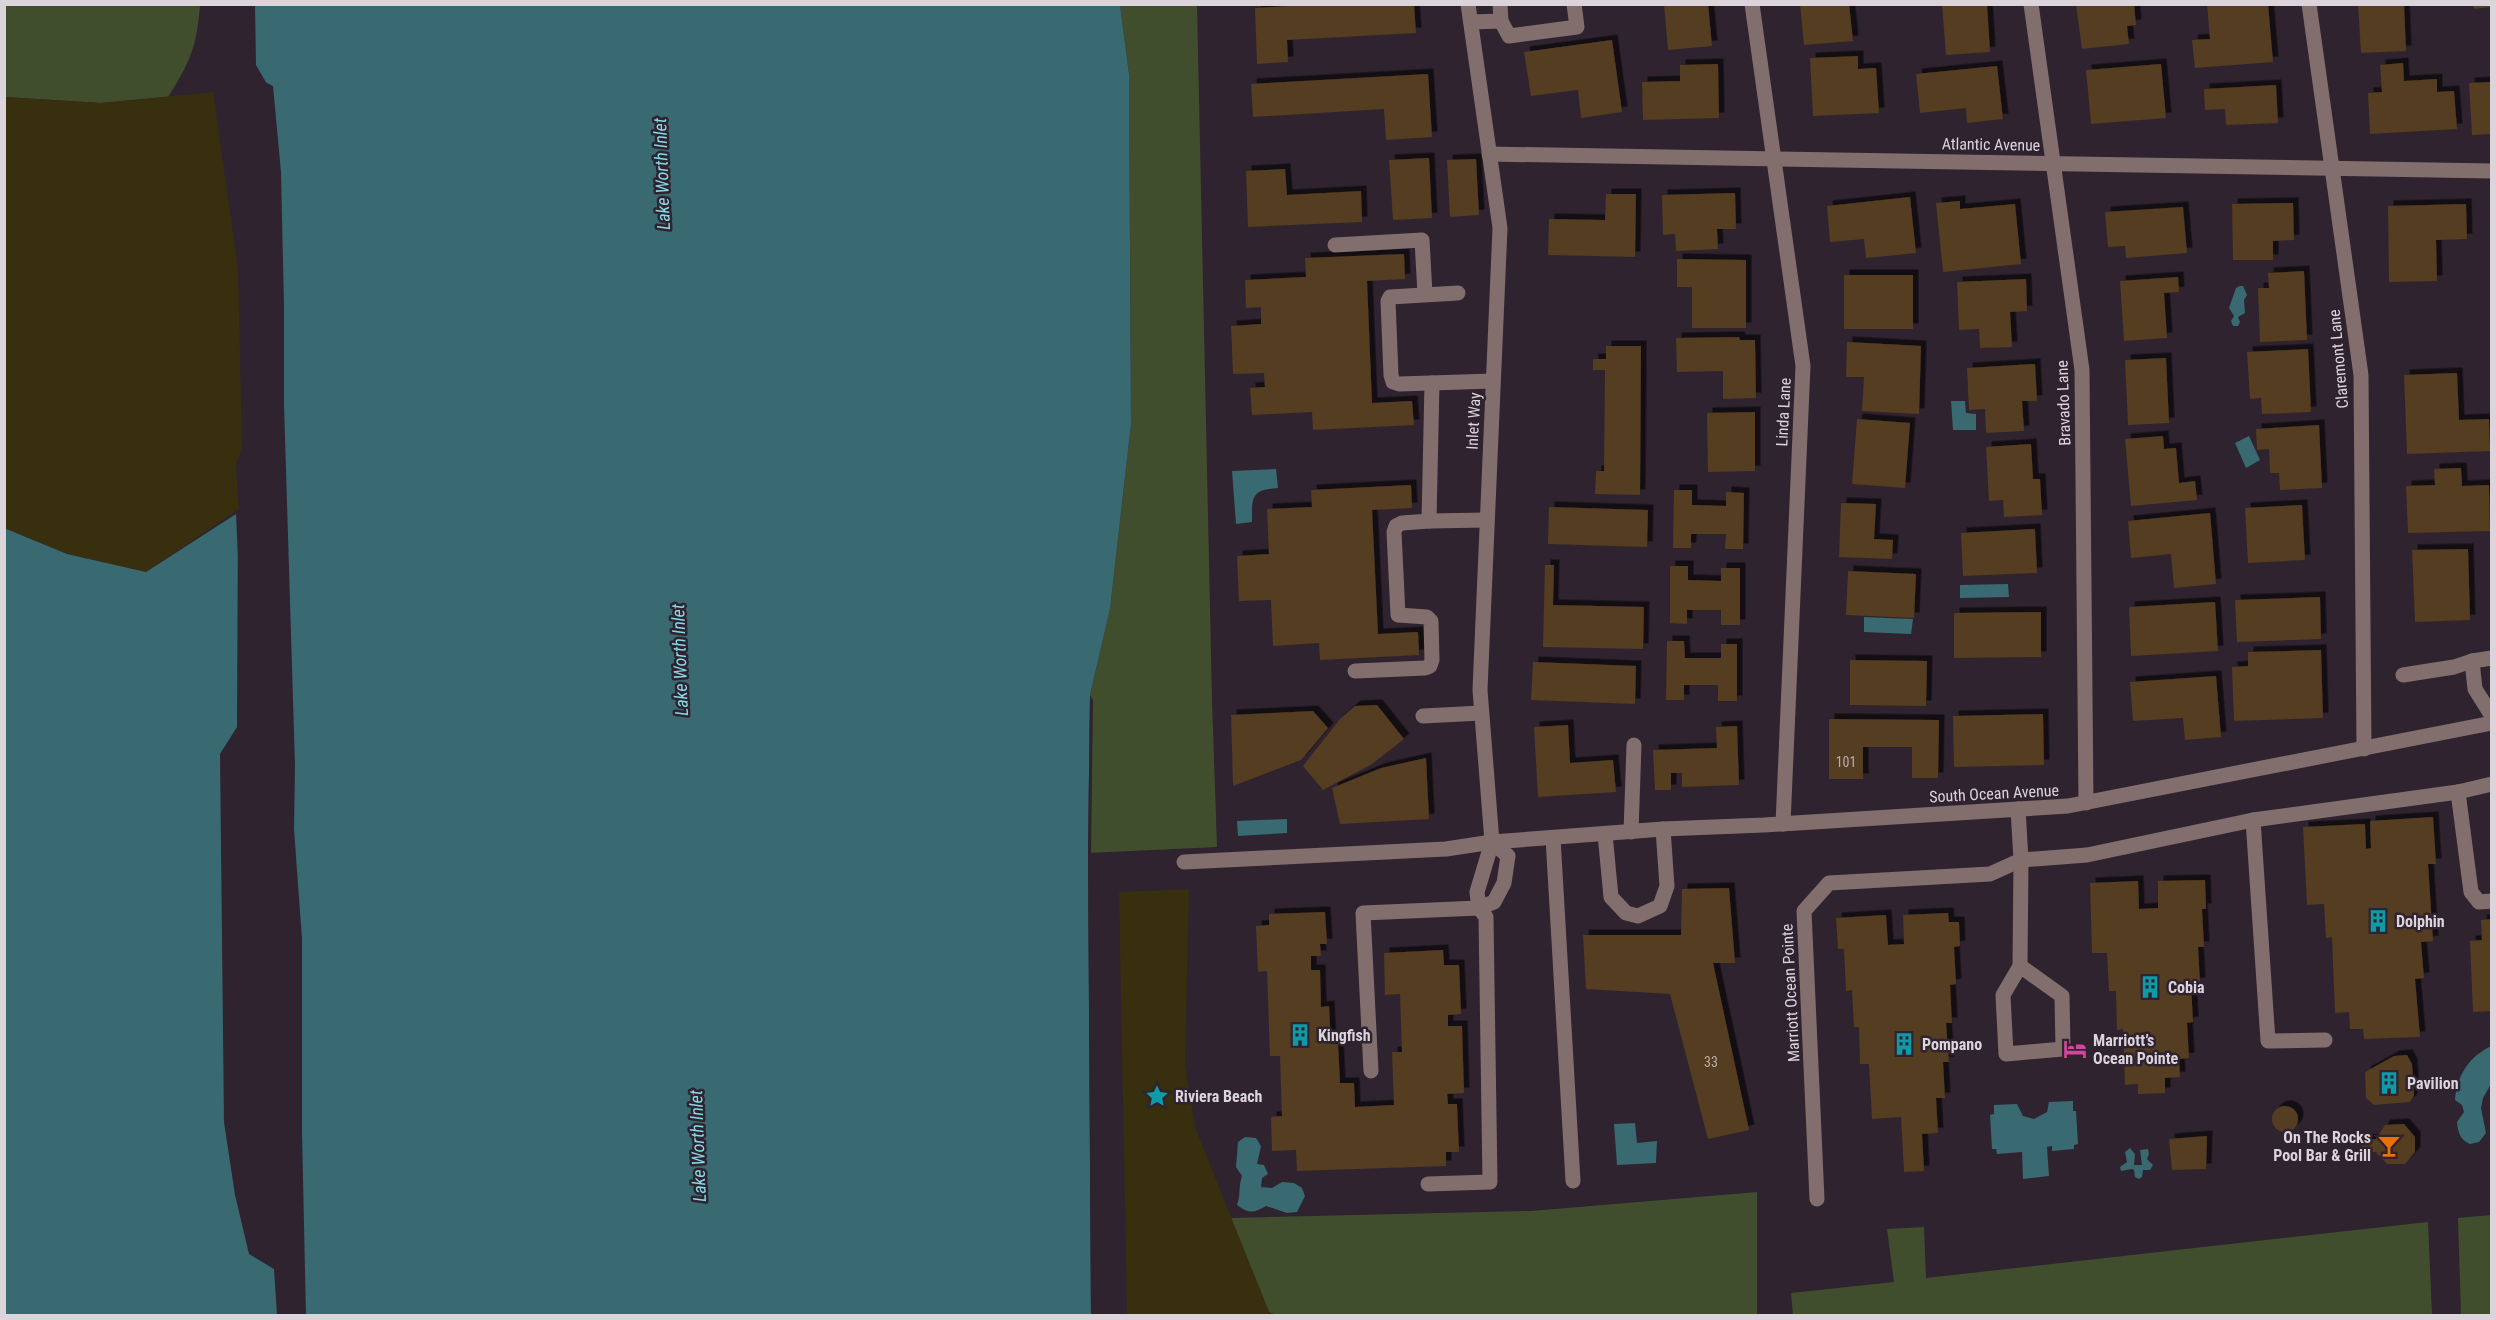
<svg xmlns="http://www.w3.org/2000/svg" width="2496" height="1320" viewBox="0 0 2496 1320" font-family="'Roboto Condensed',sans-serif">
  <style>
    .green { fill: #414e2e }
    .sand { fill: #372f0e }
    .water { fill: #396971 }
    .pier { fill: #2f232f }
    .building { fill: #543c20; filter: url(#shadow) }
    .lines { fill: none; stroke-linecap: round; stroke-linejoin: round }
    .minor { stroke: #826f6d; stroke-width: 15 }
    .labels { text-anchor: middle; stroke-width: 5; stroke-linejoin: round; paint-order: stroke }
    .number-label { font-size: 14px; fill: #b9aeac }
    .street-label { font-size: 16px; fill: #dbd4db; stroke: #2f232f }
    .poi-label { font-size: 16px; font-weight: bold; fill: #dbd4db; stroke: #2f232f; text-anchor: start }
    .water-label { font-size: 18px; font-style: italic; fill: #87dbe9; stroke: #2f232f }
  </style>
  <defs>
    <filter id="shadow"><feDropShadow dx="5.5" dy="-5.5" stdDeviation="0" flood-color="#0009"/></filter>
  </defs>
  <rect width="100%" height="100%" fill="#2f232f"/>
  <g class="green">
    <path d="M4 5H200C197 46 190 62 168 97L101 103 5 97Z"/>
    <path d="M1120 5H1197L1212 701 1217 847 1088 853 1090 695 1110 609 1131 424 1129 74Z"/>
    <path d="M1757 1192V1315H1276L1269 1312 1231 1218 1531 1211Z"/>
    <path d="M2491 1215V1315H2461L2458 1218Z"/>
    <path d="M2428 1222 2432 1315H1793L1791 1293 1894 1282 1887 1229 1924 1227 1926 1278Z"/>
  </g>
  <g class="sand">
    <path d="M213 92 238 269 242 447 236 466 239 509 146 572 67 554 5 528 4 97 101 103Z"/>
    <path d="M1189 889 1185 1064 1195 1127 1269 1312 1276 1315H1127L1119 892Z"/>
  </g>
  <g class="water">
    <path d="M255 5H1120L1129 74 1131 424 1110 609 1090 695 1088 853 1091 1315H5L4 528 67 554 146 572 236 514 246 726 249 1151 260 1249 294 1254 295 956 286 611 267 84 256 65Z"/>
    <path d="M2240 286H2243L2247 295 2244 300 2245 313 2238 317 2240 322 2238 326H2233L2231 321 2234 316 2229 308 2236 288Z"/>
    <path d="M1951 401H1965L1966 413 1976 414V430H1953Z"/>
    <path d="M2249 436 2260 460 2246 468 2235 443Z"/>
    <path d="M1276 469 1278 488C1251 490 1252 497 1252 522L1236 524 1232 471Z"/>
    <path d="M2008 584 2009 597 1960 598V585Z"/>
    <path d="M1864 617 1913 619 1911 634 1864 632Z"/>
    <path d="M1287 819V833L1238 836 1237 821Z"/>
    <path d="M2491 1046V1084L2483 1098 2481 1108 2486 1133 2479 1142 2470 1144C2460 1140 2458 1132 2457 1122L2464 1112 2462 1105 2455 1100C2457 1075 2469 1057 2491 1046Z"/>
    <path d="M2073 1101V1111H2076L2078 1144 2074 1145V1149L2052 1151V1146L2047 1147 2049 1176 2023 1179 2022 1152 1997 1154 1996 1149H1992L1990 1115 1994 1114V1105L2017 1104 2023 1116 2034 1119 2047 1112 2049 1102Z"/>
    <path d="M1635 1123 1637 1143 1657 1141 1656 1163 1617 1165 1614 1124Z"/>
    <path d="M1245 1137 1256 1138 1261 1146 1257 1164 1264 1165 1268 1174 1262 1178 1261 1187 1272 1188 1282 1182 1294 1183 1302 1188 1305 1196 1297 1212 1287 1213 1266 1206C1254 1213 1249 1214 1237 1205 1241 1194 1238 1188 1242 1176L1236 1167 1238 1142Z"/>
    <path d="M2130 1148 2135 1154 2134 1165H2142L2140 1150 2148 1149 2149 1154 2147 1159 2153 1165 2150 1170H2143L2142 1177 2139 1179 2135 1177 2134 1170 2132 1169 2121 1171 2120 1167 2127 1162 2125 1152Z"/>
  </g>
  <g class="pier">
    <path d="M261 80 273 86 281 172 284 307V405L295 765 294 829 302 939V1132L306 1316 277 1315 274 1269 249 1254 235 1195 224 1122 220 754 237 727 238 511 249 726 252 1150 263 1247 291 1250 289 1112 292 957 279 875 283 611 264 85Z"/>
    <path d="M1090 695 1093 700 1091 853 1094 1316 1091 1315 1088 853Z"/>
  </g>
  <g class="building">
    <path d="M1328 4H1414L1416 33 1287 40 1288 62 1257 64 1255 8Z"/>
    <path d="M1664 4H1708L1712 46 1668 50Z"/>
    <path d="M1800 4H1849L1853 41 1804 45Z"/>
    <path d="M1942 4H1987L1990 52 1946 55Z"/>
    <path d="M2076 4H2134L2136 25 2127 26 2129 44 2082 49Z"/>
    <path d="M2207 4H2268L2273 62 2195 68 2192 40 2210 39Z"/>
    <path d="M2358 4H2404L2406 51 2361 53Z"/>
    <path d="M2473 4H2492V7L2474 9Z"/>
    <path d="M1612 40 1622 112 1581 118 1578 90 1531 96 1524 52Z"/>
    <path d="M1858 56V69L1876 68 1879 113 1813 116 1810 58Z"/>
    <path d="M2403 63 2404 81 2437 79V92L2454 91 2457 129 2370 134 2368 93 2382 92 2380 65Z"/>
    <path d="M1718 64 1719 118 1643 120 1642 82 1680 81V65Z"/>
    <path d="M2161 64 2166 118 2091 124 2086 70Z"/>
    <path d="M1997 66 2003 119 1967 123 1966 108 1920 113 1916 74Z"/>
    <path d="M1428 74 1432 137 1386 140 1384 109 1253 117 1251 84Z"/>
    <path d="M2492 82V134L2472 135 2469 83Z"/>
    <path d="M2276 85 2278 123 2226 125 2225 109 2205 110 2204 89Z"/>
    <path d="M1429 158 1432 218 1393 220 1389 160Z"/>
    <path d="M1476 159 1479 215 1450 217 1447 160Z"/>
    <path d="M1285 169 1287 195 1361 191 1362 222 1248 227 1246 171Z"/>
    <path d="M1735 193 1736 229H1717L1718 249 1676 251 1675 234 1663 235 1662 195Z"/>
    <path d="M1606 194H1636L1635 257 1548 255 1549 219 1605 220Z"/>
    <path d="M1910 197 1916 253 1866 258 1864 239 1830 242 1827 206Z"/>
    <path d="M1960 201V209L2015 204 2021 264 1943 272 1936 203Z"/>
    <path d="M2293 203 2294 240 2273 241V260H2233L2232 204Z"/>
    <path d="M2466 204 2467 239 2436 240 2437 281 2389 282 2388 206Z"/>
    <path d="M2183 207 2187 253 2126 258 2125 246 2108 247 2105 212Z"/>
    <path d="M1404 254 1405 279 1367 281 1372 403 1412 401 1414 425 1313 430 1312 412 1252 415 1250 388 1265 387 1264 373 1233 374 1231 326 1261 324V307L1246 308 1245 280 1306 277 1305 258Z"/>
    <path d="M1677 259 1746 260V328H1692V287H1677Z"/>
    <path d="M2304 271 2307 340 2260 342 2258 288H2269L2268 273Z"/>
    <rect x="1844" y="275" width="69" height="54"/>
    <path d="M2178 277 2179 292 2164 293 2167 338 2124 341 2120 281Z"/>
    <path d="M2026 279 2027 311 2010 312 2012 347 1980 348 1979 329 1959 330 1957 282Z"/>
    <path d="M1739 337 1740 340H1755L1756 398 1723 399V371L1677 372 1676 338Z"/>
    <path d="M1847 342 1921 346 1919 414 1862 411 1864 377H1846Z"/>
    <path d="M1606 346H1641L1640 495 1595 494 1596 471H1604L1605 370H1593V359H1606Z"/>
    <path d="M2308 349 2311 412 2262 414 2261 398 2250 399 2247 352Z"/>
    <path d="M2166 358 2169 423 2128 425 2125 360Z"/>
    <path d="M2035 364 2037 401H2022L2024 431 1986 433 1985 409 1969 410 1967 368Z"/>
    <path d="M2457 373 2459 420 2489 419 2490 451 2407 454 2404 375Z"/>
    <path d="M1755 412V471L1708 472 1707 413Z"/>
    <path d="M1857 419 1910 423 1905 488 1852 484Z"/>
    <path d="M2319 425 2322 488 2280 490 2279 473H2270L2269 449 2257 450 2256 429Z"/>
    <path d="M2163 436 2164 449 2176 448 2179 483 2195 481 2197 500 2131 506 2125 439Z"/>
    <path d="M2031 444 2033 479H2040L2042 515 2004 517 2003 500 1989 501 1986 447Z"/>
    <path d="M2461 468 2462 486 2489 485 2490 531 2408 533 2406 486 2435 485 2434 469Z"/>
    <path d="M1411 485 1412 508 1372 510 1378 634 1418 632 1419 655 1320 660 1319 643 1273 646 1271 600 1239 601 1237 556 1269 554 1267 509 1312 507 1311 490Z"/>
    <path d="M1674 490H1692V505L1726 506V492L1744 493 1743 549H1725L1726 534H1691V548H1673Z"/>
    <path d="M1841 503 1876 504 1874 539 1893 540 1892 559 1839 557Z"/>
    <path d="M2302 505 2305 560 2248 563 2245 508Z"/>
    <path d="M1549 507 1648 510 1647 547 1548 544Z"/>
    <path d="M2210 513 2216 584 2174 588 2171 554 2131 558 2128 521Z"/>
    <path d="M2035 529 2037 573 1963 576 1961 533Z"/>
    <path d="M2468 549 2470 620 2415 622 2412 550Z"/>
    <path d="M1545 565H1554L1553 605 1644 607 1643 649 1543 647Z"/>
    <path d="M1670 566H1688V580L1721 581V568H1740V625H1721V610H1687V624L1670 623Z"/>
    <path d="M1848 571 1916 574 1914 618 1846 615Z"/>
    <path d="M2320 597 2321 639 2237 642 2235 600Z"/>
    <path d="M2215 602 2218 651 2131 656 2129 607Z"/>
    <path d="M2041 612V657L1954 658V613Z"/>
    <path d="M1667 641H1684L1685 658H1721V644H1737V701H1718V685H1684V700H1666Z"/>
    <path d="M2321 650 2323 718 2234 721 2232 667 2248 666V652Z"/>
    <path d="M1850 660 1927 661 1926 706 1850 705Z"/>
    <path d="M1533 662 1636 666 1635 704 1531 700Z"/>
    <path d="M2216 676 2221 737 2185 740 2183 718 2133 721 2130 682Z"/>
    <path d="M1377 705 1404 739 1372 764 1323 790 1303 766 1340 719 1355 706Z"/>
    <path d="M1313 711 1328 728 1301 760 1233 786 1231 715Z"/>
    <path d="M2043 714 2044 765 1954 767 1953 716Z"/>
    <path d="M1829 719 1939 720 1938 778H1912V747H1863V779H1829Z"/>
    <path d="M1568 725 1570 763 1613 760 1616 792 1538 797 1534 727Z"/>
    <path d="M1737 726 1739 785 1682 787V773H1671V790H1655L1653 750 1717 748 1716 727Z"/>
    <path d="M1426 758 1429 819 1340 824 1332 788 1381 768Z"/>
    <path d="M2433 817 2436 864H2428L2433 941 2421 942 2424 978 2415 979 2420 1037 2364 1039 2363 1029H2350L2349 1012 2335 1013 2332 937 2326 938 2324 904 2307 905 2303 827 2365 824 2366 849 2371 848 2370 821Z"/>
    <path d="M2205 880 2206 909H2202L2204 947H2198L2200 983 2191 984 2193 1022 2187 1023 2189 1058 2179 1059 2180 1077 2165 1078V1093L2138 1094V1084L2125 1085 2123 1029 2117 1030 2116 991H2109L2107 953H2092L2090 883 2138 881 2139 909 2158 908V881Z"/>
    <path d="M1729 888 1735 963H1713L1749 1130 1708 1139 1670 994 1586 989 1583 935H1681L1682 889Z"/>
    <path d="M1325 912 1327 944H1320L1321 956H1311V970H1320L1321 1007 1329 1006 1331 1044H1338L1340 1083H1354L1355 1107 1394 1105 1392 1052H1402L1400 994 1385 995 1384 953 1443 950 1444 965H1459L1461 1014 1448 1015V1026H1462L1464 1093 1447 1094 1448 1104H1457L1459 1152H1446V1166L1297 1171 1296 1150 1272 1151 1271 1117 1282 1116 1280 1056H1270L1267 971 1258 972 1256 926 1269 925V914Z"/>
    <path d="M1948 913 1949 922H1959L1960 946 1954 947 1956 984 1950 985 1952 1023H1946L1949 1062H1943L1945 1098H1936L1938 1133 1922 1134 1924 1171 1904 1172 1901 1117 1872 1119 1869 1064H1860L1859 1027H1854L1852 990 1846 991 1844 949H1838L1836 918 1886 915 1888 945 1904 944 1903 915Z"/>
    <path d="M2492 919V1011L2473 1012 2470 941 2482 940 2481 920Z"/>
    <path d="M2407 1055 2412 1064 2414 1095 2410 1102 2374 1105 2366 1098 2365 1072 2394 1056Z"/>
    <circle cx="2285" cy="1119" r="13"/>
    <path d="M2404 1124 2415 1137V1152L2405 1164H2387L2376 1152 2362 1153V1140L2376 1139 2385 1125Z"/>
    <path d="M2207 1136 2206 1169 2172 1170 2169 1139Z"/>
  </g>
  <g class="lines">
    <g class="minor">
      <path d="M1500 4 1501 21 1509 36 1577 27 1574 4"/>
      <path d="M1752 4 1803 366 1783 824"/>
      <path d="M2031 4 2082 370 2086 803"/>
      <path d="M2309 4 2361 375 2364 749"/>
      <path d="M1471 22 1501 21"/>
      <path d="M1489 154 2492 171"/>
      <path d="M1335 245 1422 240 1425 294"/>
      <path d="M1458 293 1390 297 1388 301 1391 375 1393 382 1399 384 1493 381"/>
      <path d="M1429 521 1487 520"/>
      <path d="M2472 661 2475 689 2492 716"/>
      <path d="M1355 671 1425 668 1430 666 1432 660 1431 621 1427 617 1398 615 1394 532 1396 526 1402 523 1429 521 1432 383"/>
      <path d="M2403 675 2454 667 2472 661 2492 658"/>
      <path d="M1423 716 1481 713"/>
      <path d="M2458 792 2471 892 2479 902 2492 901"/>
      <path d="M2018 809 2021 860 2020 966 2003 995 2006 1054 2063 1049 2062 996 2020 966"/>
      <path d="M2253 820 2268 1041 2325 1040"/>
      <path d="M1631 832 1634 745"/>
      <path d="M1605 834 1611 897 1626 913 1638 916 1660 906 1667 886 1663 829"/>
      <path d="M1553 838 1573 1181"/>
      <path d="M1184 862 1446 849 1492 842 1663 829 1764 825 2068 806 2492 723"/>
      <path d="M1371 1071 1363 913 1479 908 1494 902 1504 883 1508 856 1492 842"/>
      <path d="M1428 1184 1490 1182 1486 917 1479 908 1477 892 1492 842 1480 690 1500 228 1468 4"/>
      <path d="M1817 1199 1804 911 1829 883 1990 874 2021 860 2087 855 2253 820 2458 792 2492 784"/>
    </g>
  </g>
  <defs>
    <g id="building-bare" transform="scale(1.8)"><path d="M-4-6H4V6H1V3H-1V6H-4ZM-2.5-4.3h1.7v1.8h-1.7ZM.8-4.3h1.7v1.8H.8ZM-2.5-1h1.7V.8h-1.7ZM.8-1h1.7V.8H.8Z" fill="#0f9aa8" stroke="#2f232f" stroke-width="2.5" paint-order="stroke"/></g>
    <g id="hotel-bare" transform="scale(1.8)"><path d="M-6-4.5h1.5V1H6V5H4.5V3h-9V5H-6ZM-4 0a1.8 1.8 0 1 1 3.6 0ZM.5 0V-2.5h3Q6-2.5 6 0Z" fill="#d1479c" stroke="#2f232f" stroke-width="2.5" paint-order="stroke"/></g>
    <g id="sight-bare" transform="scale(1.8)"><path d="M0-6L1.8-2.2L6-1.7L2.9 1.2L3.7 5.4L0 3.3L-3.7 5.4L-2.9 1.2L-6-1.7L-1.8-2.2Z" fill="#0f9aa8" stroke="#2f232f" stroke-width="2.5" paint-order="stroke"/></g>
    <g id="bar-bare" transform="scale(1.8)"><path d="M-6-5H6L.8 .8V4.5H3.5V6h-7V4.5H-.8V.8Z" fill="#e8710a" stroke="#2f232f" stroke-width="2.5" paint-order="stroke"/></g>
  </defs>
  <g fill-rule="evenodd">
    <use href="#building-bare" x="2378" y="921"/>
    <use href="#building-bare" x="2150" y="987"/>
    <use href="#building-bare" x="1300" y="1035"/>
    <use href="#building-bare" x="1904" y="1044"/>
    <use href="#hotel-bare" x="2075" y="1049"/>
    <use href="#building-bare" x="2389" y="1083"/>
    <use href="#sight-bare" x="1157" y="1096"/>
    <use href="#bar-bare" x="2389" y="1146"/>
  </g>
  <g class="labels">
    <g class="number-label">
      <text x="1846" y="767">101</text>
      <text x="1711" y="1067">33</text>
    </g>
    <g class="street-label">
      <text transform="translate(1991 144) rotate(1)" y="6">Atlantic Avenue</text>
      <text transform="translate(2338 359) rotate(-95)" y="6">Claremont Lane</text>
      <text transform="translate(2063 403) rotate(-92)" y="6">Bravado Lane</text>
      <text transform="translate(1783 412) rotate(-87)" y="6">Linda Lane</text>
      <text transform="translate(1473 421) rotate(-87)" y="6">Inlet Way</text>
      <text transform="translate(1994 793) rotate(-3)" y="6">South Ocean Avenue</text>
      <text transform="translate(1790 993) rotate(-93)" y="6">Marriott Ocean Pointe</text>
    </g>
    <g class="poi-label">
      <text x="2396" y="927">Dolphin</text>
      <text x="2168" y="993">Cobia</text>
      <text x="1318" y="1041">Kingfish</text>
      <text x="2093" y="1046">Marriott’s<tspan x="2093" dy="18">Ocean Pointe</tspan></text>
      <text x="1922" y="1050">Pompano</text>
      <text x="2407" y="1089">Pavilion</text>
      <text x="1175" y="1102">Riviera Beach</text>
      <text x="2371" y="1143" text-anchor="end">On The Rocks<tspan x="2371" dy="18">Pool Bar &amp; Grill</tspan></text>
    </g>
    <g class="water-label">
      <text transform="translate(662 174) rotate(-92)" y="6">Lake Worth Inlet</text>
      <text transform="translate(680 660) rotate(-92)" y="6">Lake Worth Inlet</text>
      <text transform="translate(698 1146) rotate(-92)" y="6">Lake Worth Inlet</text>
    </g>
  </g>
  <rect width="2496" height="1320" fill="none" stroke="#dbd4db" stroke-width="12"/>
</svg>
